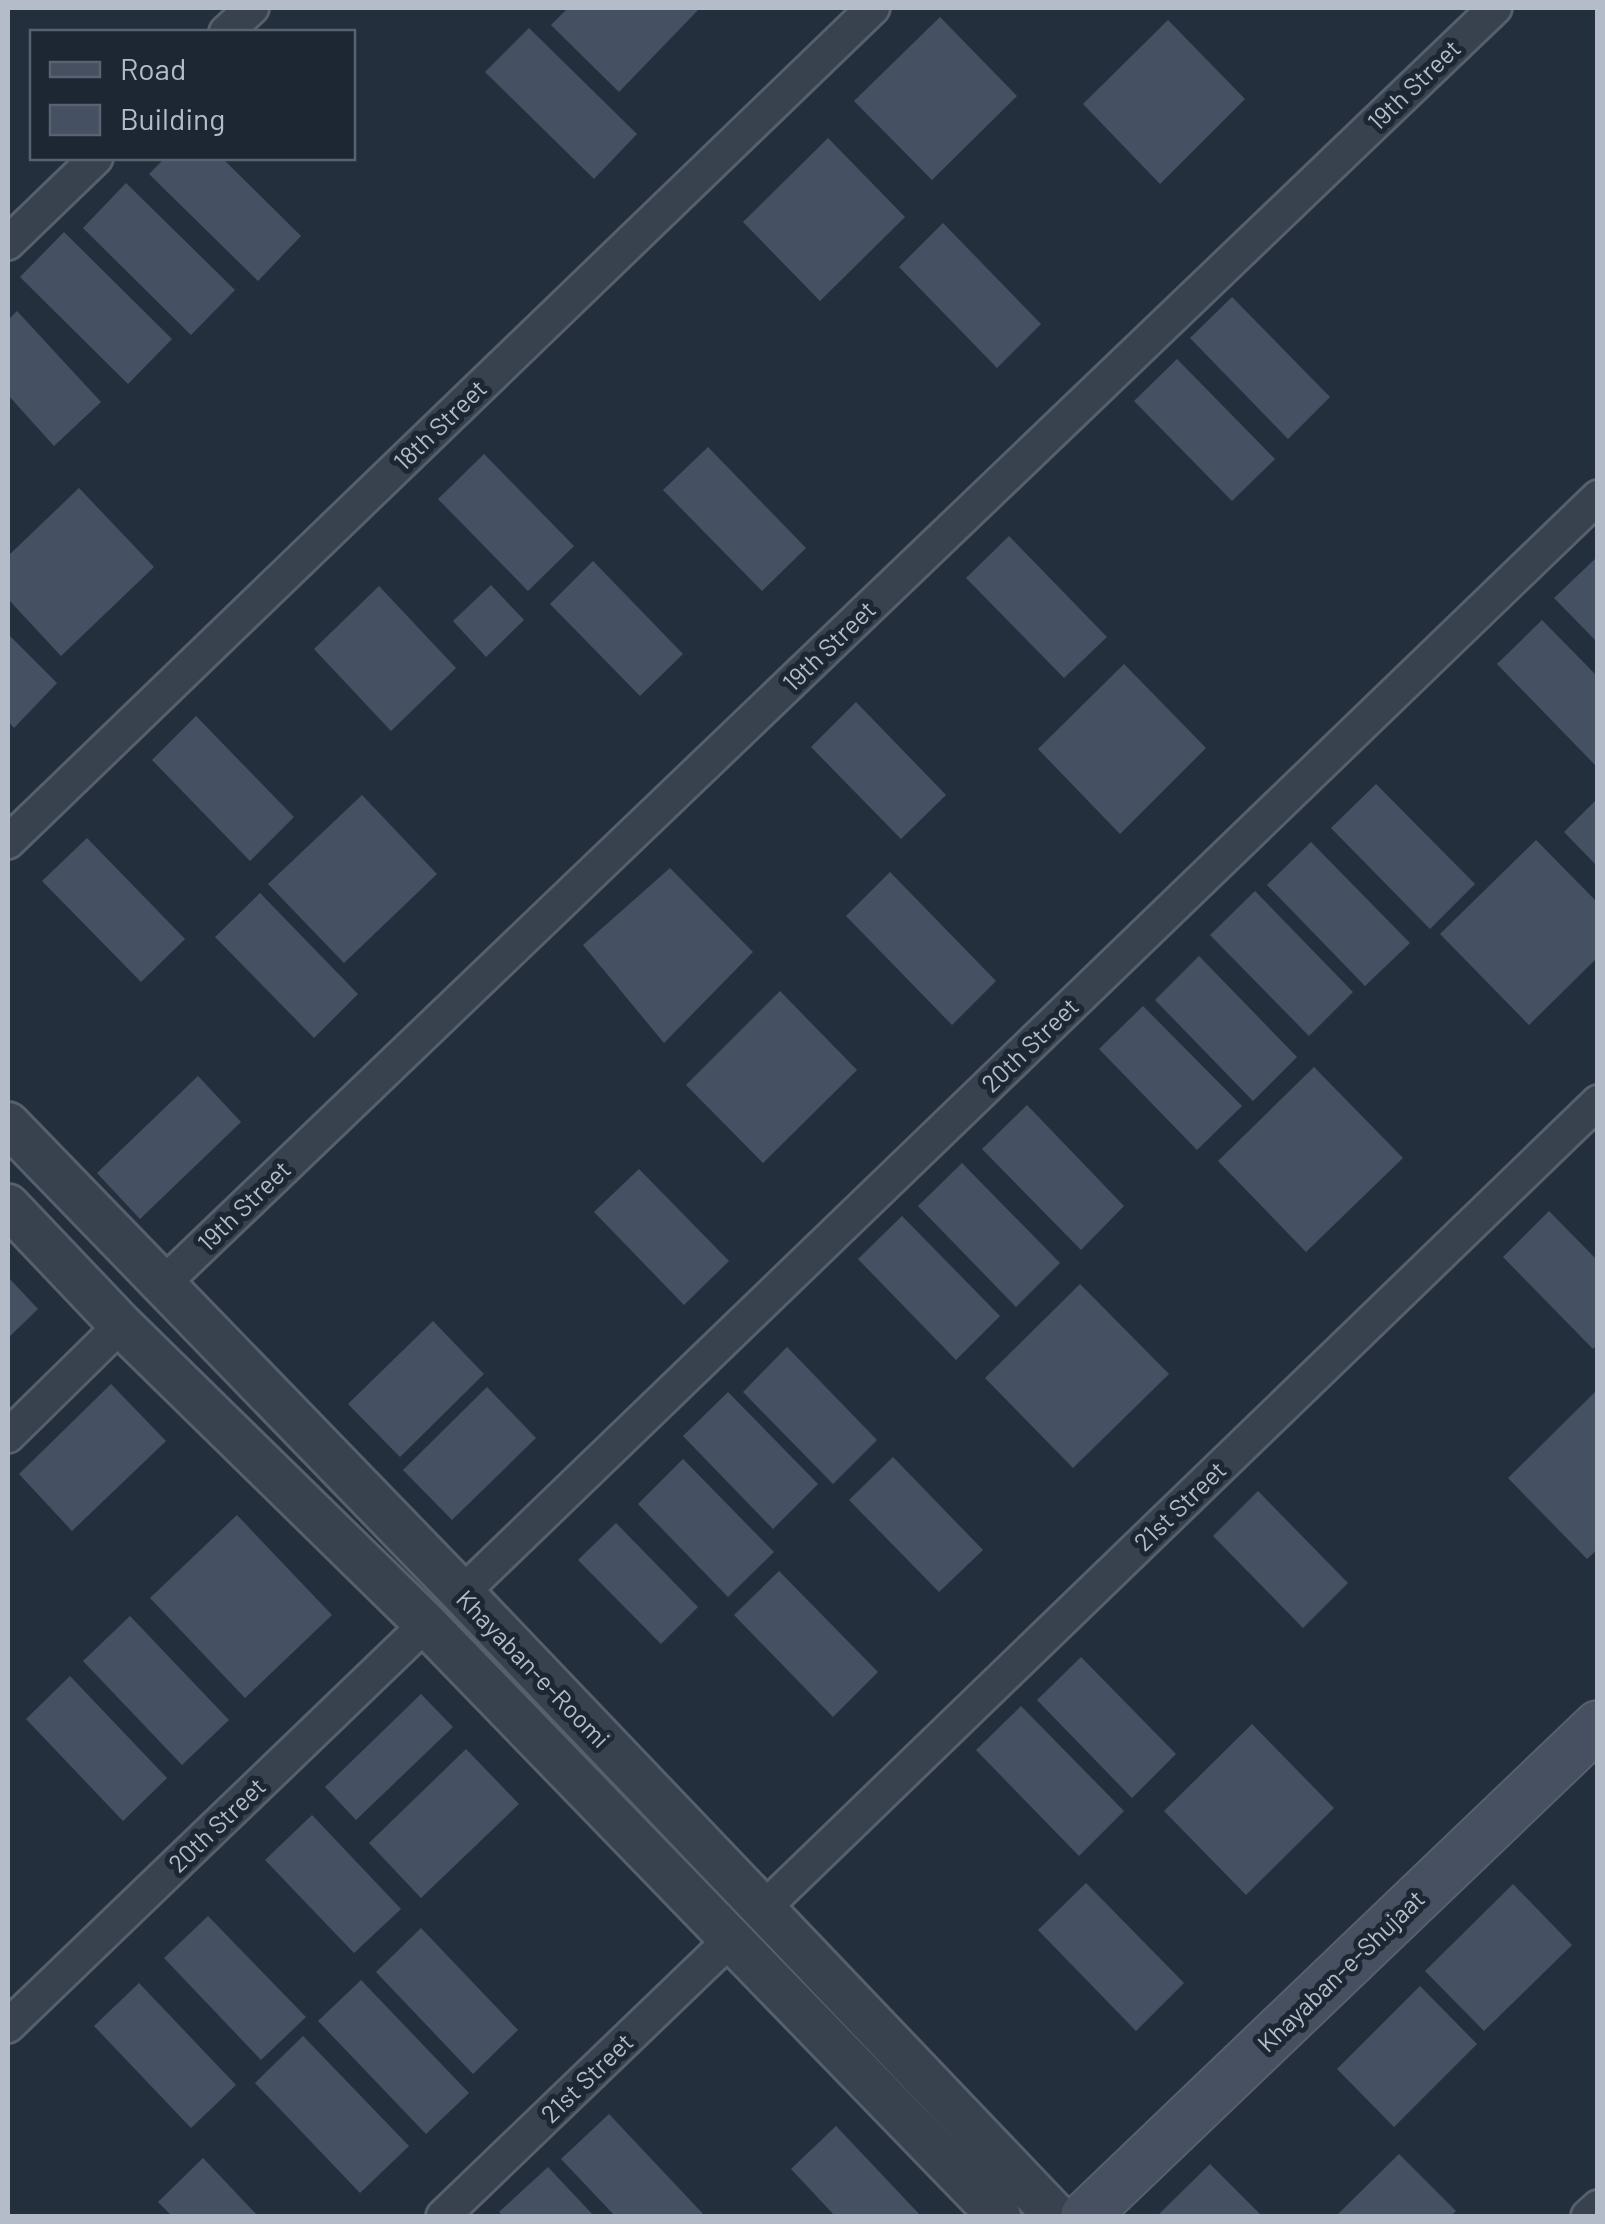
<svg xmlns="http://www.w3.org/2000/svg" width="1605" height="2224" viewBox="0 0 1605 2224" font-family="Barlow,sans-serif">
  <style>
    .building { fill: #455162 }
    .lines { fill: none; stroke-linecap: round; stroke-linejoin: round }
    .minor-casing { stroke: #565f6c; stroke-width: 38 }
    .tertiary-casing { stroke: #565f6c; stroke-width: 48 }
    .secondary-casing { stroke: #565f6c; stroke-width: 52 }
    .minor { stroke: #38414e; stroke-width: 32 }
    .tertiary { stroke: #38414e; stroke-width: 42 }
    .secondary { stroke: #465061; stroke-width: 48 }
    .labels { text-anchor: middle; stroke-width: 10; stroke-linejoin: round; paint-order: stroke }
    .street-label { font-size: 25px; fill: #b4bcc9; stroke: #1d2633 }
  </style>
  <rect width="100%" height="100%" fill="#242f3e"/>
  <g class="building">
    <path d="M568 8H700L619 92 551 25Z"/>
    <path d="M940 17 1017 96 932 180 854 101Z"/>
    <path d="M1168 20 1245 99 1160 184 1083 104Z"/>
    <path d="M529 28 637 134 594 179 485 72Z"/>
    <path d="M828 138 905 217 820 301 743 222Z"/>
    <path d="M165 158H222L301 236 258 281 149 174Z"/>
    <path d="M126 183 235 290 191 335 83 228Z"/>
    <path d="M943 223 1041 324 997 368 899 267Z"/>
    <path d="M64 232 172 339 128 384 20 277Z"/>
    <path d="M1232 297 1330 397 1288 439 1190 338Z"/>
    <path d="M17 311 101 402 54 446 8 395V320Z"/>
    <path d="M1177 359 1275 459 1232 501 1134 401Z"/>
    <path d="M708 447 806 548 762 591 663 490Z"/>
    <path d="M484 454 574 546 528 591 438 499Z"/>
    <path d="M79 488 154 567 61 656 8 599V556Z"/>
    <path d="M1009 536 1107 637 1064 678 966 578Z"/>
    <path d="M1598 556V643L1554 598Z"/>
    <path d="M593 561 683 654 640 696 550 604Z"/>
    <path d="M491 585 524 620 486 657 453 621Z"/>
    <path d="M379 586 456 668 391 731 314 649Z"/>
    <path d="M1542 620 1598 677V762L1595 765 1497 664Z"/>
    <path d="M8 634 57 683 14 728 8 721Z"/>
    <path d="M1124 664 1206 748 1120 834 1038 749Z"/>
    <path d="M856 702 946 795 901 839 811 747Z"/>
    <path d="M196 716 294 817 250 861 152 760Z"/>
    <path d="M1376 784 1475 884 1430 929 1331 828Z"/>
    <path d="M362 795 437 874 344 963 268 884Z"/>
    <path d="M1598 798V867L1564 832Z"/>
    <path d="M87 838 185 939 141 982 42 881Z"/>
    <path d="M1536 840 1598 903V957L1529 1025 1440 934Z"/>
    <path d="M1311 842 1410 943 1365 986 1267 885Z"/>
    <path d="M670 868 753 952 664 1043 583 945Z"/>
    <path d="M890 872 996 981 952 1025 846 916Z"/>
    <path d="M1255 891 1353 992 1309 1036 1210 935Z"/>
    <path d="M260 893 358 994 314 1038 215 937Z"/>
    <path d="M1199 956 1297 1057 1253 1101 1155 1000Z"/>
    <path d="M780 991 857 1070 763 1163 686 1085Z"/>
    <path d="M1143 1006 1242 1106 1197 1150 1099 1049Z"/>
    <path d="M1314 1067 1403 1158 1306 1252 1218 1161Z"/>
    <path d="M198 1076 241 1122 140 1219 97 1173Z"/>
    <path d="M1027 1105 1124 1206 1081 1250 982 1149Z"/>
    <path d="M962 1163 1060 1263 1016 1307 918 1206Z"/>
    <path d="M639 1169 729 1261 684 1305 594 1212Z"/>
    <path d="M1549 1211 1598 1261V1344L1593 1349 1503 1257Z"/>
    <path d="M902 1216 1000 1316 956 1360 858 1259Z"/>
    <path d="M8 1277 38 1309 8 1338Z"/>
    <path d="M1080 1284 1169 1374 1073 1468 985 1378Z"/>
    <path d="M433 1321 484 1374 400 1457 348 1404Z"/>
    <path d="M787 1347 877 1440 833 1484 743 1392Z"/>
    <path d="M111 1384 166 1441 72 1531 19 1474Z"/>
    <path d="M487 1387 536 1438 452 1520 403 1470Z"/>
    <path d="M728 1392 818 1484 773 1529 683 1436Z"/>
    <path d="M1595 1392 1598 1395V1549L1587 1559 1508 1478Z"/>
    <path d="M893 1457 983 1550 939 1592 849 1500Z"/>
    <path d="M683 1459 774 1552 728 1597 638 1504Z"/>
    <path d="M1258 1491 1348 1583 1303 1628 1213 1536Z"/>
    <path d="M237 1515 332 1615 245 1698 150 1598Z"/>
    <path d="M616 1523 698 1607 661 1644 578 1560Z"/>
    <path d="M779 1571 878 1672 833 1717 734 1615Z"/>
    <path d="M130 1616 229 1720 182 1765 83 1661Z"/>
    <path d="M1081 1657 1176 1754 1132 1798 1037 1700Z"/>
    <path d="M70 1676 167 1778 123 1821 26 1719Z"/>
    <path d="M421 1694 453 1727 356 1820 325 1787Z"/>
    <path d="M1021 1706 1124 1811 1079 1856 976 1750Z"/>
    <path d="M1252 1724 1334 1808 1246 1895 1164 1811Z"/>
    <path d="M466 1749 519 1804 421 1898 369 1843Z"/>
    <path d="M312 1815 401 1909 354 1953 265 1860Z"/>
    <path d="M1086 1883 1184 1983 1136 2031 1038 1930Z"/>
    <path d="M1513 1884 1572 1945 1484 2031 1425 1971Z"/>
    <path d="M208 1916 306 2017 261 2060 164 1958Z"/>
    <path d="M421 1928 518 2030 473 2074 376 1972Z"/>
    <path d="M361 1980 469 2093 426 2134 318 2021Z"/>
    <path d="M139 1983 236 2085 191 2128 94 2026Z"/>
    <path d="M1420 1986 1477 2044 1394 2127 1337 2069Z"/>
    <path d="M303 2036 409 2146 360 2193 255 2083Z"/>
    <path d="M609 2114 705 2216H615L561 2159Z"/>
    <path d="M836 2126 921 2216H835L791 2169Z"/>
    <path d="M1399 2154 1456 2211 1451 2216H1336Z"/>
    <path d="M203 2158 258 2216H172L158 2202Z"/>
    <path d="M1210 2164 1262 2216H1157Z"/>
    <path d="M548 2167 594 2216H503L499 2212Z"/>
  </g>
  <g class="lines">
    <g class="minor-casing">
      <g id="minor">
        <path d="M226 32 252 8"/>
        <path d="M8 243 96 158"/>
        <path d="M8 842 873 8"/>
        <path d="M163 1284 1495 8"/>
        <path d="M8 1436 121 1325"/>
        <path d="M462 1593 1598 497"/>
        <path d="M762 1910 1598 1102"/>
        <path d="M8 2026 426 1624"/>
        <path d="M443 2216 730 1940"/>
        <path d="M1588 2216 1598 2207"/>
      </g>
    </g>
    <g class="tertiary-casing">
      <g id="tertiary">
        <path d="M8 1124 462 1593 1056 2216"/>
        <path d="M8 1206 121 1325 426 1624 999 2216"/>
      </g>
    </g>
    <g class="secondary-casing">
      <path id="secondary" d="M1085 2216 1598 1725"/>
    </g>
    <use href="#minor" class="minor"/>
    <use href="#tertiary" class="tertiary"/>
    <use href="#secondary" class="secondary"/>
  </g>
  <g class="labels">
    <g class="street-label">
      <text transform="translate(1414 85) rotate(-44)" y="9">19th Street</text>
      <text transform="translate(440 425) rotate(-44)" y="9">18th Street</text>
      <text transform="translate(829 646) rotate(-44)" y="9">19th Street</text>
      <text transform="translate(1030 1045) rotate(-44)" y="9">20th Street</text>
      <text transform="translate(244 1206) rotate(-44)" y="9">19th Street</text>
      <text transform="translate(1180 1506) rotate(-44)" y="9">21st Street</text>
      <text transform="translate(533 1669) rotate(46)" y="9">Khayaban-e-Roomi</text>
      <text transform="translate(217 1825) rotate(-44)" y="9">20th Street</text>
      <text transform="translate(1341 1971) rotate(-44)" y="9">Khayaban-e-Shujaat</text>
      <text transform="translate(587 2078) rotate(-44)" y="9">21st Street</text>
    </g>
  </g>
  <rect width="1605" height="2224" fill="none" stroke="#b4bcc9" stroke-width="20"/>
  <rect x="30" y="30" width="325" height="130" fill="#1d2633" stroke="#59626f" stroke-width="2.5"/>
  <rect x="50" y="62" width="50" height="15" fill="#465061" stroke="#59626f" stroke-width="2.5"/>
  <text x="120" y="80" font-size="30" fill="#b4bcc9">Road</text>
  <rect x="50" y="105" width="50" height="30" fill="#455162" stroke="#59626f" stroke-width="2.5"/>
  <text x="120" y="130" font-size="30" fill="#b4bcc9">Building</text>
</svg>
